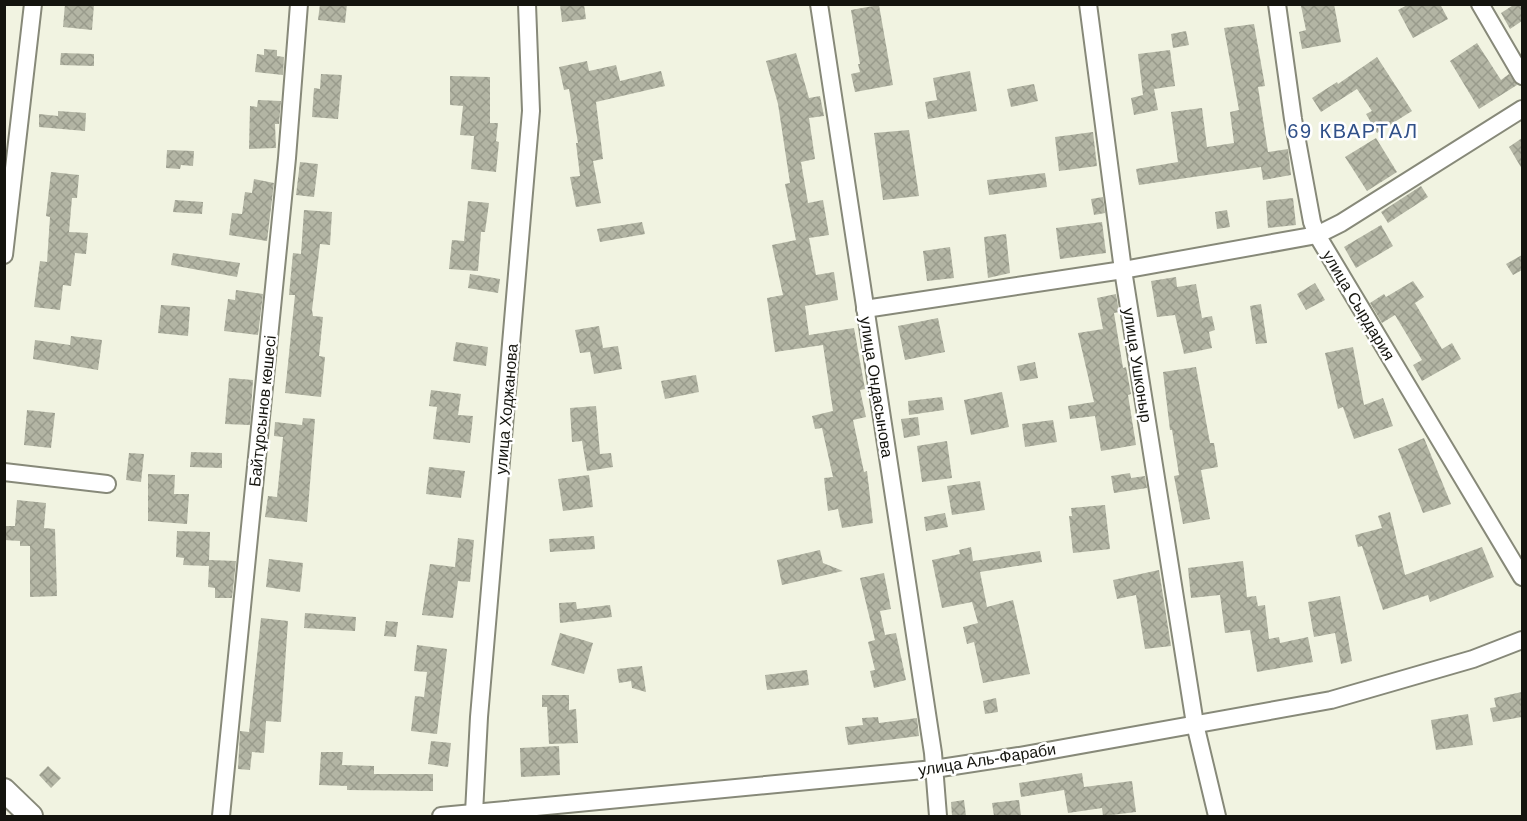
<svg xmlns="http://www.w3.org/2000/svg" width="1527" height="821" viewBox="0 0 1527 821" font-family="Arial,sans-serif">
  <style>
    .building { fill: url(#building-cross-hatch) }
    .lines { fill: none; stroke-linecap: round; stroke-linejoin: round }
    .street-casing { stroke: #878979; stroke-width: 20 }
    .secondary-casing { stroke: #878979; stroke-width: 26 }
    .street { stroke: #fff; stroke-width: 16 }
    .secondary { stroke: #fff; stroke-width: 22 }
    .labels { text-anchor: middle; stroke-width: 5; stroke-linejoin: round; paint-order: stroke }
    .street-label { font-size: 16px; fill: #14140e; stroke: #fff }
    .quarter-label { font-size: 20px; letter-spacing: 1.5px; fill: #315189; stroke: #fff }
  </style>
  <defs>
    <pattern id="building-cross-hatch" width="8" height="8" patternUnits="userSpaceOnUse" patternTransform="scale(1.5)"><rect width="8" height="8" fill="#b3b5a4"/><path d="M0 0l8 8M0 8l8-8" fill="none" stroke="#999b8c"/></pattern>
  </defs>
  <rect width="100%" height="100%" fill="#f1f3e1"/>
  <g class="building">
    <path d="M65 4H94L92 30 63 27Z"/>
    <path d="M320 4H347L345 23 318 20Z"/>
    <path d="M560 4H584L586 19 562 22Z"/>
    <path d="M1334 4 1341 42 1302 49 1299 32 1306 30 1301 6Z"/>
    <path d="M1409 4H1440L1448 19 1413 38 1398 10Z"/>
    <path d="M1515 4H1522V21L1510 29 1501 13Z"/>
    <path d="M879 5 893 85 855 92 851 74 860 72 858 64H860L851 10Z"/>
    <path d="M1254 24 1265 86 1258 87 1268 152 1288 149 1291 175 1263 180 1261 167 1139 185 1136 169 1178 162 1171 112 1202 108 1207 147 1234 143 1230 112 1239 110 1224 28Z"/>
    <path d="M1186 31 1189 45 1173 48 1171 34Z"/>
    <path d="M1477 43 1501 80 1509 74 1517 85 1479 109 1450 61Z"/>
    <path d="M264 49 277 50V56L284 57 283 75 255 72 257 54 264 55Z"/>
    <path d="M1170 50 1175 86 1154 89 1158 110 1134 115 1131 98 1143 95 1138 54Z"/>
    <path d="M61 53 94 54V66L60 65Z"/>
    <path d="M796 53 809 98 820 96 824 116 809 118 815 159 801 162 808 203 823 200 829 235 809 238 816 275 834 272 838 300 805 306 809 335 854 328 865 389 860 390 866 417 853 420 864 472 867 471 873 523 842 528 838 509 828 511 824 478 833 477 822 428 815 429 812 416 833 411 823 345 775 352 767 298 783 295 772 245 796 240 785 184 790 183 778 104 766 61Z"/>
    <path d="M1377 57 1412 111 1377 133 1366 114 1372 111 1357 89 1321 112 1312 98 1337 82 1338 84Z"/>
    <path d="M587 61 589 71 616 65 620 81 661 71 665 86 596 102 603 159 593 161 601 203 576 207 570 177 580 176 576 143H578L569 89 564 90 559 67Z"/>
    <path d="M970 71 977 111 928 119 925 102 937 100 933 78Z"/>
    <path d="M321 74 342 75 338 119 312 117 314 88 320 89Z"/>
    <path d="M450 76 490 77V123H498L496 141 499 142 496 172 471 169 474 136 460 135 463 106 450 105Z"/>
    <path d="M1034 84 1038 101 1011 107 1007 89Z"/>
    <path d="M258 100 281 101 279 124H275L276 148 249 149 250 106 257 107Z"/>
    <path d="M58 111 86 113 85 131 39 127V114L58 116Z"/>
    <path d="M909 130 919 196 883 200 874 133Z"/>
    <path d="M1093 132 1097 166 1059 171 1055 137Z"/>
    <path d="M1376 138 1397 172 1367 191 1345 157Z"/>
    <path d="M1522 138V169L1509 147Z"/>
    <path d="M167 150 194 151 193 166 181 165 180 169 166 168Z"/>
    <path d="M300 162 318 164 314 197 296 195Z"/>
    <path d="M51 172 79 175 77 198H72L69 232 88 233 86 254 75 253 71 286 63 285 60 310 34 307 40 261 47 262 50 217 46 216Z"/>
    <path d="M1045 173 1047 187 989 195 987 180Z"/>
    <path d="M254 179 274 183 267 241 229 235 232 213 242 214 245 192 252 193Z"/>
    <path d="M1421 186 1428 197 1388 223 1381 212Z"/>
    <path d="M1103 197 1105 213 1094 215 1091 199Z"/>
    <path d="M1293 198 1296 225 1268 228 1266 201Z"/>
    <path d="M175 200 203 202 202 214 173 212Z"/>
    <path d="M468 201 489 203 485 232H481L478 271 449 269 452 240 464 241Z"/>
    <path d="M304 210 332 212 330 245 320 244 312 310 313 316 323 317 319 356 325 357 321 397 285 393 295 295H289L293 253 301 254Z"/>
    <path d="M1227 210 1230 227 1217 229 1215 212Z"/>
    <path d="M642 222 645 234 600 242 597 229Z"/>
    <path d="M1102 222 1106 253 1060 259 1056 228Z"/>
    <path d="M1381 225 1393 246 1356 268 1344 247Z"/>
    <path d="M1006 234 1010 273 988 278 984 237Z"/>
    <path d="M950 247 954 278 927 281 923 251Z"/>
    <path d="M173 253 240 263 237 277 171 265Z"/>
    <path d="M1522 255V270L1513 275 1506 264Z"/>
    <path d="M470 274 500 279 498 293 468 288Z"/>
    <path d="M1176 277 1177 287 1196 284 1202 318 1212 316 1215 330 1209 332 1212 348 1184 354 1175 315 1157 317 1151 281Z"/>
    <path d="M1413 281 1424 297 1415 303 1442 349 1452 343 1461 359 1422 381 1413 365 1422 360 1395 315 1382 323 1370 303 1384 294 1386 297Z"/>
    <path d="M1315 283 1325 300 1306 310 1297 294Z"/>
    <path d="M236 290 263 294 258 335 224 331 228 299 235 300Z"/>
    <path d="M1116 294 1119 312 1114 313 1123 368 1126 367 1131 394 1128 395 1136 445 1101 451 1095 416 1070 419 1068 406 1094 402 1078 333 1103 329 1097 298Z"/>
    <path d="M1261 304 1267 343 1256 344 1250 306Z"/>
    <path d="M161 305 190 307 188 336 158 333Z"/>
    <path d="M938 318 945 352 905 360 898 326Z"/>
    <path d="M599 326 603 348 618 346 622 369 594 374 590 352 580 353 575 330Z"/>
    <path d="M71 336 102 340 98 370 33 359 35 340 70 345Z"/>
    <path d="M456 342 488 347 486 366 453 361Z"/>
    <path d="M1353 347 1364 405 1383 398 1393 426 1354 439 1343 407 1338 409 1325 353Z"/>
    <path d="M1035 362 1038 378 1020 381 1017 366Z"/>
    <path d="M1196 367 1210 443H1214L1218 467 1201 470 1210 519 1183 524 1174 476 1179 475 1172 430H1170L1163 372Z"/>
    <path d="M696 375 699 392 665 399 661 381Z"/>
    <path d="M229 378 253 380 250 425 225 424Z"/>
    <path d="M431 390 461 394 458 415 473 416 470 443 433 439 437 407 429 406Z"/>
    <path d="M1002 392 1009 427 971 435 964 400Z"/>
    <path d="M942 397 944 410 909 415 908 401Z"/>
    <path d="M596 406 600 454 611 453 613 467 587 471 582 441 572 442 570 408Z"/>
    <path d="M27 410 55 413 51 448 24 445Z"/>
    <path d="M918 417 920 435 904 438 901 419Z"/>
    <path d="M303 418 315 419 307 522 265 517 268 496 277 497 283 437 274 436 275 422 302 425Z"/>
    <path d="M1053 420 1057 442 1025 447 1022 424Z"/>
    <path d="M1424 438 1451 504 1423 513 1398 449Z"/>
    <path d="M947 441 952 478 922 482 917 446Z"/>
    <path d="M191 452 222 453V468L190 467Z"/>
    <path d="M129 453 144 454 141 482 126 480Z"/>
    <path d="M429 467 465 471 461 498 426 494Z"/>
    <path d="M1130 473 1131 478 1145 476 1147 488 1114 493 1111 476Z"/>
    <path d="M148 474 175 475 174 494H189L187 524 148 521Z"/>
    <path d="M589 475 593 507 563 511 558 479Z"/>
    <path d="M980 481 985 510 952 515 947 486Z"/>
    <path d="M17 500 46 503 44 528 55 529 57 596 30 597V546H20V541L4 540V526H15Z"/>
    <path d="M1105 505 1110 549 1073 553 1069 516H1072L1071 508Z"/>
    <path d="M1390 512 1405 575 1482 547 1494 577 1430 602 1428 595 1383 610 1362 546 1358 547 1355 535 1382 528 1378 516Z"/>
    <path d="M945 513 948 527 926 531 924 517Z"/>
    <path d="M177 531 210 532 209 560 236 561 232 598H215V588L208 587 209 566 183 565 184 558 176 557Z"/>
    <path d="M594 536 595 549 550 552 549 539Z"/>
    <path d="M458 538 474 540 470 582 458 581 453 618 422 615 430 564 455 567Z"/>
    <path d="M971 547 973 561 1040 551 1042 562 980 572 987 607 1013 600 1030 674 983 683 974 642 967 644 963 627 978 623 972 602 942 608 932 560 960 554 959 550Z"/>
    <path d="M820 550 823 563 843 571 782 585 777 560Z"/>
    <path d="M269 559 303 563 300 592 266 587Z"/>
    <path d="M1243 561 1247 597 1256 596 1258 606 1265 605 1269 639 1279 637 1280 643 1308 637 1313 662 1257 672 1250 630 1225 633 1220 595 1191 598 1188 568Z"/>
    <path d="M1159 570 1171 646 1145 649 1136 595 1117 599 1113 580Z"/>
    <path d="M884 573 891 609 880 611 885 635 896 633 906 680 874 688 870 671 875 670 868 642 875 640 860 578Z"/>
    <path d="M1340 596 1352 661 1341 664 1335 633 1314 637 1308 602Z"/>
    <path d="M576 602 577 609 610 605 612 617 560 623 559 603Z"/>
    <path d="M305 613 356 617 355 631 304 628Z"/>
    <path d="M261 618 288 621 281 722 266 721 264 753 252 752 250 770 238 769 240 731 249 732Z"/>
    <path d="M386 621 398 622 396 637 384 636Z"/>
    <path d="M560 633 593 643 584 674 551 665Z"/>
    <path d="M417 645 447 649 437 734 411 731 415 696 424 697 427 672 414 671Z"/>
    <path d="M642 666 646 692 632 688 631 681 619 683 617 669Z"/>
    <path d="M807 670 809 685 767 690 765 675Z"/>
    <path d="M1522 692V717L1493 722 1490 708 1496 707 1494 698Z"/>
    <path d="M542 695H569V710L576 709 578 743 549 744 547 707H542Z"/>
    <path d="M996 698 998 712 985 714 983 701Z"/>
    <path d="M1468 714 1473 745 1436 750 1431 720Z"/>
    <path d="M878 717 879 723 917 718 919 736 848 745 845 727 863 725 862 718Z"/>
    <path d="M431 741 451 743 448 767 428 764Z"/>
    <path d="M559 746 560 775 521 777 520 748Z"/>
    <path d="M321 752H343L342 765 374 766V774H433V791L347 790V786L319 785Z"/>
    <path d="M48 766 61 778 51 788 39 775Z"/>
    <path d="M1082 773 1084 787 1132 781 1136 812 1103 816 1102 808 1068 813 1064 790 1021 797 1019 783Z"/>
    <path d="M964 800 966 816H952L951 802Z"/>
    <path d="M1019 800 1021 816H994L992 803Z"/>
  </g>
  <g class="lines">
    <g class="street-casing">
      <g id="street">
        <path d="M819 4 933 753 938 816"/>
        <path d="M1088 4 1123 270 1195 724 1217 816"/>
        <path d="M1277 4 1293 119 1312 222 1317 235 1522 577"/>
        <path d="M1480 4 1522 76"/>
        <path d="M4 255 33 4"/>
        <path d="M865 309 1123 270 1317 235 1341 223 1522 109"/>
        <path d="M4 472 107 484"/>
        <path d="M474 813 479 717 531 111 527 4"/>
        <path d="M221 816 287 158 299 4"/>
        <path d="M441 816 934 769 1019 756 1331 700 1473 659 1522 640"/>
      </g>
    </g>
    <g class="secondary-casing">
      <path id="secondary" d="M4 790 31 816"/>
    </g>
    <use href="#street" class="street"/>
    <use href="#secondary" class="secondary"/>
  </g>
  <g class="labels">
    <g class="street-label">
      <text transform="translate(1359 305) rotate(59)" y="6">улица Сырдария</text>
      <text transform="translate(1138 365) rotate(81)" y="6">улица Ушконыр</text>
      <text transform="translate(877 387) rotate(81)" y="6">улица Ондасынова</text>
      <text transform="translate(506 409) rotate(-85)" y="6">улица Ходжанова</text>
      <text transform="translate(262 411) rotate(-84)" y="6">Байтұрсынов көшесі</text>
      <text transform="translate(987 759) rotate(-9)" y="6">улица Аль-Фараби</text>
    </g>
    <g class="quarter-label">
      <text x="1353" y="138">69 КВАРТАЛ</text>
    </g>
  </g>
  <rect width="1527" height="821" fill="none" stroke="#14140e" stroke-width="12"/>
</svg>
